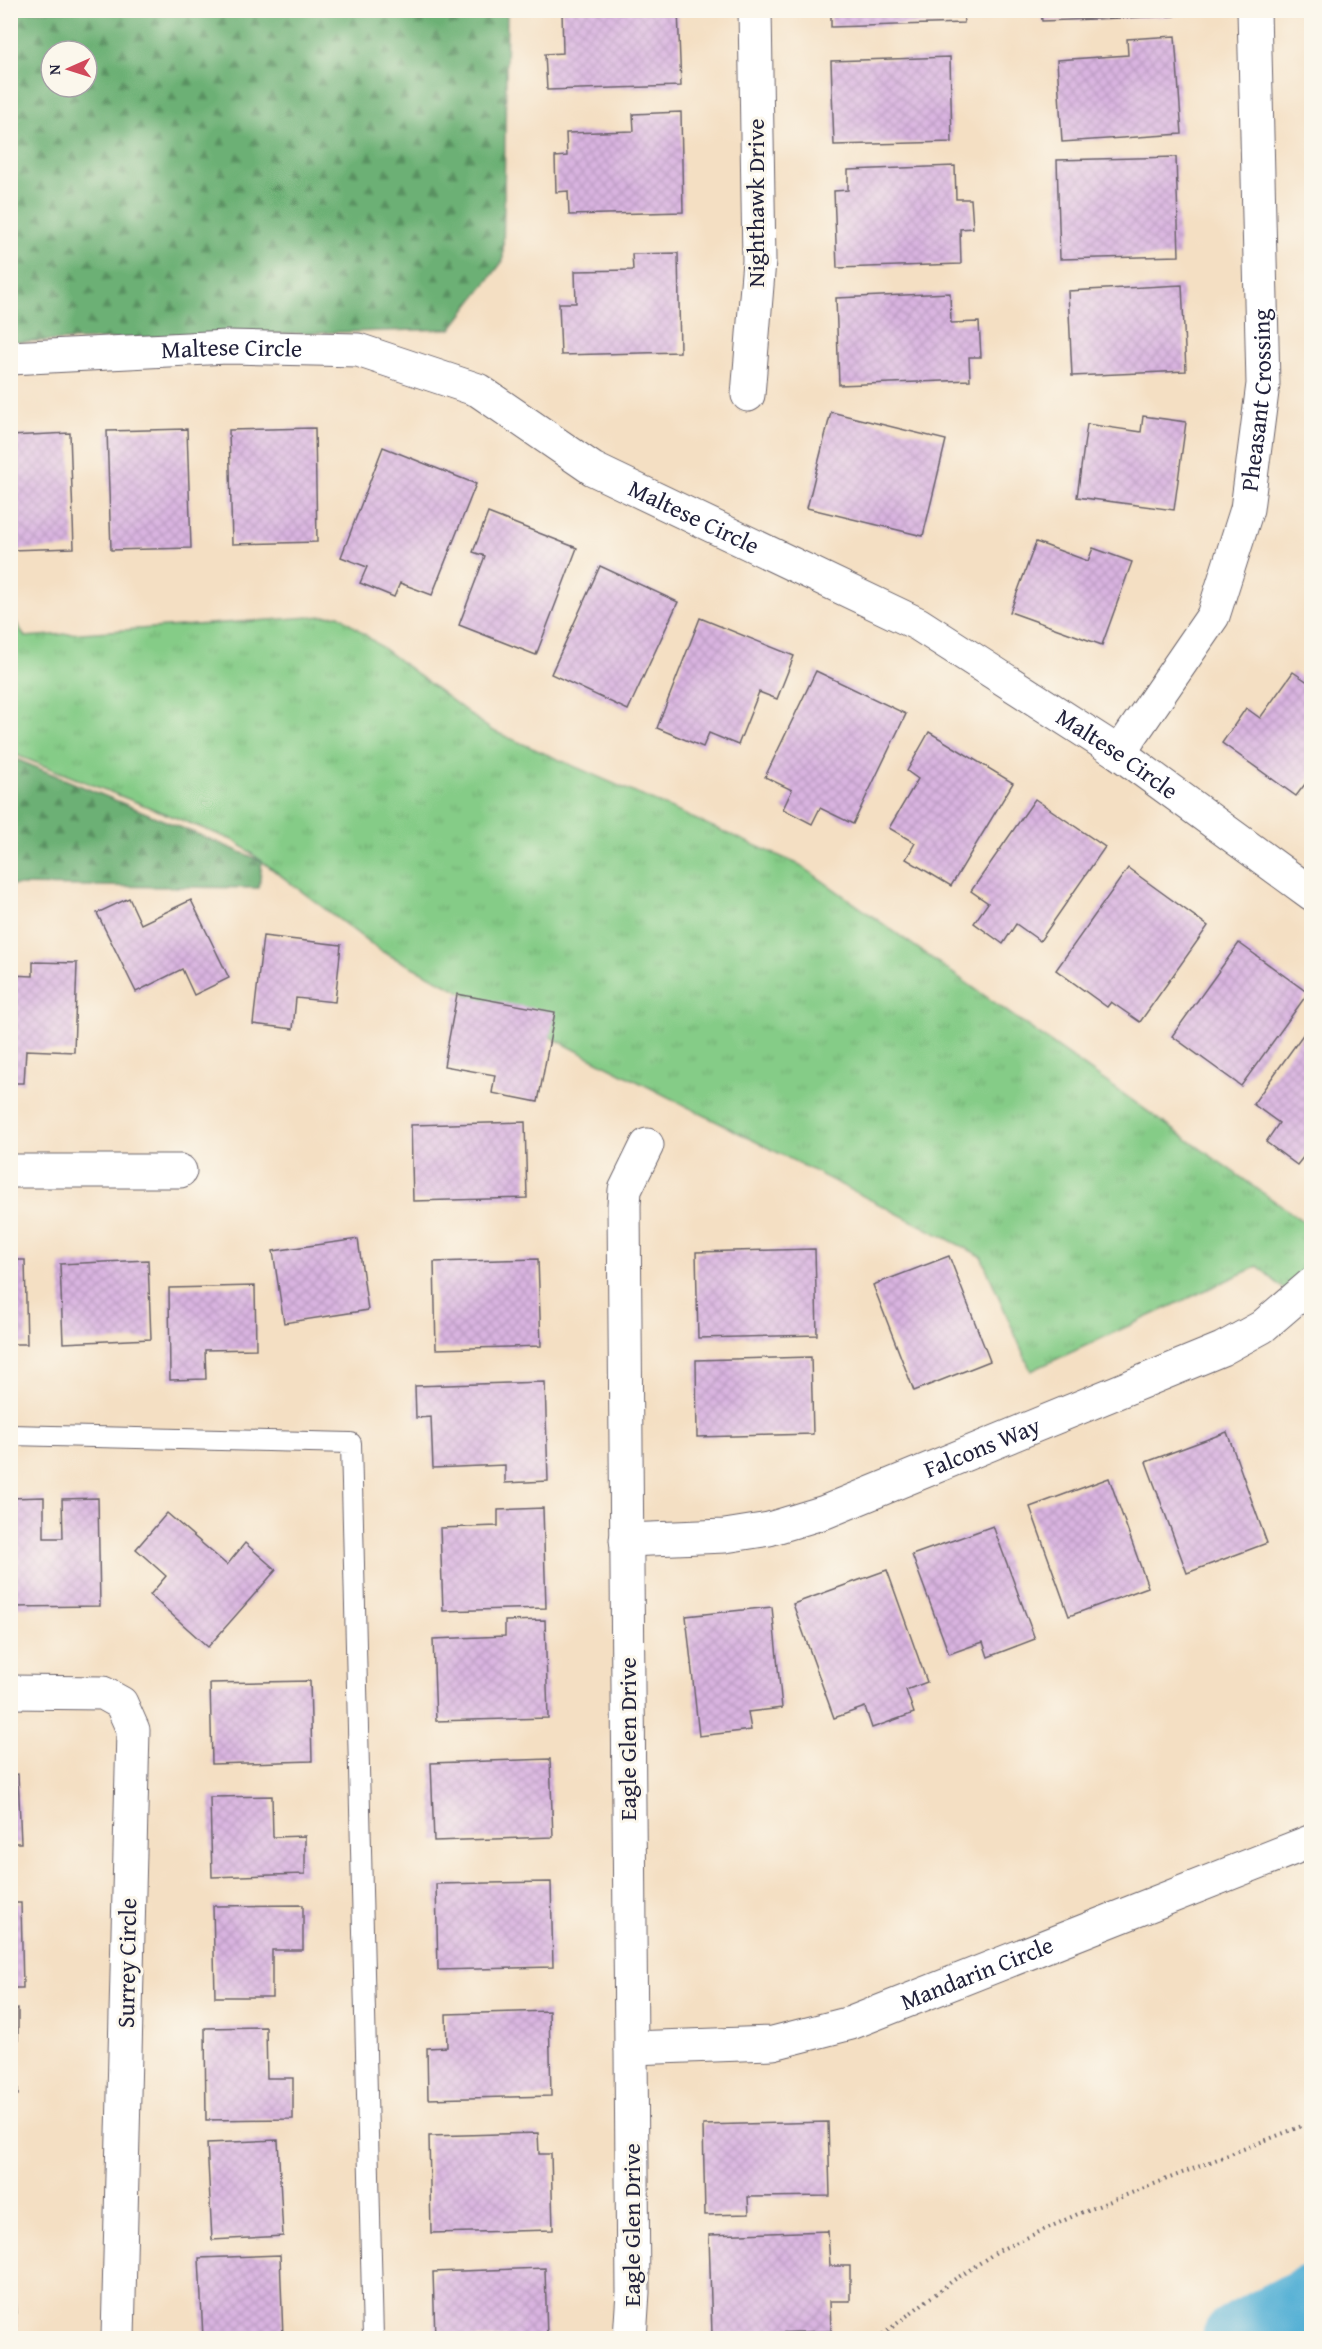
<svg xmlns="http://www.w3.org/2000/svg" width="1322" height="2349" viewBox="0 0 1322 2349" font-family="'Gentium Book Plus',serif">
  <style>
    .grass { fill: url(#grass-tufts); stroke: #547761; stroke-width: 1.5 }
    .forest { fill: url(#forest-firs); stroke: #476958; stroke-width: 1.5; fill-rule: evenodd }
    .lines { fill: none; stroke-linecap: round; stroke-linejoin: round }
    .river { stroke: #57b1d5; stroke-width: 68 }
    .building { fill: url(#building-cross-hatch) }
    .service-casing { stroke: #6c646b; stroke-width: 22 }
    .minor-casing { stroke: #6c646b; stroke-width: 35 }
    .path { stroke: #6c646b; stroke-width: 4; stroke-dasharray: 1.5 4.5; stroke-linecap: butt }
    .service { stroke: #fff; stroke-width: 20 }
    .minor { stroke: #fff; stroke-width: 33 }
    .labels { text-anchor: middle; stroke-width: 6; stroke-linejoin: round; paint-order: stroke }
    .street-label { font-size: 24px; fill: #22223b; stroke: #fbf7ec }
  </style>
  <defs>
    <pattern id="grass-tufts" width="24" height="20" patternUnits="userSpaceOnUse" patternTransform="scale(1.5)"><rect width="24" height="20" fill="#85cc87"/><path d="M3 7l-1-3M5 7V3M7 7l1-3M15 17l-1-3M17 17v-4M19 17l1-3" fill="none" stroke="#73af75"/></pattern>
    <pattern id="forest-firs" width="22" height="20" patternUnits="userSpaceOnUse" patternTransform="scale(1.5)"><rect width="22" height="20" fill="#6cb074"/><path d="M5 1l3.5 6h-7zM16 11l3.5 6h-7z" fill="#588f60"/></pattern>
    <pattern id="building-cross-hatch" width="8" height="8" patternUnits="userSpaceOnUse" patternTransform="scale(1.5)"><rect width="8" height="8" fill="#d9b4e0"/><path d="M0 0l8 8M0 8l8-8" fill="none" stroke="#ba9ac1"/></pattern>
  </defs>
  <rect width="100%" height="100%" fill="#fbf7ec"/>
  <filter id="ink" filterUnits="userSpaceOnUse"><feTurbulence type="fractalNoise" baseFrequency=".0167" numOctaves="2"/><feDisplacementMap in="SourceGraphic" scale="12" xChannelSelector="R" yChannelSelector="G"/><feConvolveMatrix kernelMatrix="1 2 1 2 8 2 1 2 1" color-interpolation-filters="sRGB"/></filter>
  <filter id="wash" filterUnits="userSpaceOnUse"><feTurbulence type="fractalNoise" baseFrequency=".008" numOctaves="4" result="noise"/><feDisplacementMap in="SourceGraphic" scale="24" xChannelSelector="R" yChannelSelector="G"/><feGaussianBlur stdDeviation="1.35" result="paint"/><feColorMatrix in="noise" values="0 0 0 0 0 0 0 0 0 0 0 0 0 0 0 0 0 1.4 0 .05"/><feComposite in="paint" operator="in"/></filter>
  <g filter="url(#wash)">
    <rect width="100%" height="100%" fill="#f4dfc3"/>
    <path class="grass" d="M10 612 25 637 339 615 491 730 800 865 1311 1227V1314L1258 1266 1031 1371 981 1256 381 951 235 841 11 753Z"/>
    <g class="forest">
      <path d="M10 11H507L503 261 451 329 11 342ZM51 51H87V87H51Z"/>
      <path d="M11 757 262 861 259 888 11 885Z"/>
    </g>
    <g class="lines">
      <path class="river" d="M1236 2338 1312 2298"/>
    </g>
    <g id="blocks">
      <g class="building">
        <path d="M562 10H678L681 86 547 90 545 54 563 53Z"/>
        <path d="M831 10H963L964 23 831 27Z"/>
        <path d="M1041 10H1174V16L1042 21Z"/>
        <path d="M1175 36 1182 134 1062 142 1057 60 1128 55 1127 39Z"/>
        <path d="M950 57 952 142 834 145 831 61Z"/>
        <path d="M681 112 683 212 569 215 568 191 556 192 555 157 567 156 566 133 634 131 633 114Z"/>
        <path d="M1176 157 1179 256 1060 259 1057 160Z"/>
        <path d="M955 166 956 199H971L973 228 960 229 961 264 837 268 834 191 848 190V170Z"/>
        <path d="M678 253 680 352 561 355 559 303H576L575 271 633 270 632 254Z"/>
        <path d="M1182 285 1186 371 1072 376 1068 291Z"/>
        <path d="M950 293 951 323 979 322 981 357H969L970 380 839 385 836 298Z"/>
        <path d="M831 412 946 440 923 536 807 508Z"/>
        <path d="M1143 416 1186 422 1174 510 1077 497 1087 424 1141 432Z"/>
        <path d="M315 428 317 542 232 544 229 430Z"/>
        <path d="M187 429 191 548 111 550 107 431Z"/>
        <path d="M70 433 74 548 10 550V436Z"/>
        <path d="M383 447 476 484 432 595 400 583 394 597 360 583 367 567 341 557Z"/>
        <path d="M488 513 577 548 536 655 459 625 485 556 473 552Z"/>
        <path d="M1036 542 1088 561 1093 548 1132 562 1102 645 1010 612Z"/>
        <path d="M600 566 678 602 628 710 551 674Z"/>
        <path d="M700 618 794 656 777 699 759 692 738 745 709 733 703 747 657 728Z"/>
        <path d="M816 671 906 714 853 824 820 808 812 824 783 809 792 790 765 777Z"/>
        <path d="M1293 672 1312 685V775L1296 796 1222 743 1246 708 1260 718Z"/>
        <path d="M929 732 1013 783 951 886 906 859 915 843 889 828 918 779 907 771Z"/>
        <path d="M1035 799 1105 847 1040 941 1016 924 1003 944 974 923 988 903 971 891Z"/>
        <path d="M1128 868 1208 926 1140 1022 1111 1002 1107 1007 1056 970Z"/>
        <path d="M129 898 141 924 191 900 229 978 194 995 182 969 136 992 97 913Z"/>
        <path d="M263 936 341 945 335 1002 296 998 293 1029 253 1024Z"/>
        <path d="M1239 943 1308 993 1241 1086 1172 1036Z"/>
        <path d="M33 962 77 963 74 1052 26 1050 24 1083H10V975L33 976Z"/>
        <path d="M457 994 555 1012 538 1102 492 1093 495 1075 444 1066Z"/>
        <path d="M1312 1022V1146L1297 1165 1266 1142 1279 1123 1253 1104Z"/>
        <path d="M525 1122 527 1198 413 1201 411 1125Z"/>
        <path d="M358 1239 368 1310 284 1323 273 1251Z"/>
        <path d="M815 1249 817 1335 698 1338 696 1252Z"/>
        <path d="M949 1256 990 1361 914 1391 873 1285Z"/>
        <path d="M538 1259 541 1346 436 1349 434 1262Z"/>
        <path d="M10 1260H25L27 1344H10Z"/>
        <path d="M148 1260 151 1339 63 1343 60 1264Z"/>
        <path d="M255 1286 256 1349 205 1350 206 1379 170 1380 169 1288Z"/>
        <path d="M811 1357 813 1434 697 1437 696 1360Z"/>
        <path d="M545 1382 548 1481 505 1483V1465L433 1468 431 1417 416 1418 415 1386Z"/>
        <path d="M1227 1432 1267 1543 1187 1573 1146 1462Z"/>
        <path d="M1109 1478 1148 1587 1069 1616 1030 1507Z"/>
        <path d="M44 1497V1538H63L62 1499 98 1498 100 1606 10 1607V1498Z"/>
        <path d="M543 1508 546 1608 443 1611 440 1528 498 1526V1510Z"/>
        <path d="M167 1513 227 1565 245 1543 276 1570 208 1647 150 1595 166 1576 136 1549Z"/>
        <path d="M993 1526 1035 1639 988 1657 983 1642 949 1654 912 1555Z"/>
        <path d="M887 1570 927 1682 906 1690 914 1713 872 1728 865 1707 834 1718 793 1604Z"/>
        <path d="M772 1607 782 1708 748 1712 751 1730 699 1736 686 1616Z"/>
        <path d="M545 1620 548 1718 436 1721 433 1639 505 1636V1621Z"/>
        <path d="M310 1681 312 1761 212 1764 210 1683Z"/>
        <path d="M550 1759 553 1837 434 1841 431 1763Z"/>
        <path d="M18 1774 21 1843H10V1775Z"/>
        <path d="M272 1796 273 1837 305 1836V1874L212 1877 210 1797Z"/>
        <path d="M551 1882 553 1967 438 1970 436 1884Z"/>
        <path d="M10 1903H21L23 1988H10Z"/>
        <path d="M303 1905V1950H272V1997H215L213 1906Z"/>
        <rect x="10" y="2009" width="8" height="86"/>
        <path d="M549 2011 551 2096 428 2099 427 2048 447 2047 446 2014Z"/>
        <path d="M266 2027 267 2078H293V2119L206 2120 205 2028Z"/>
        <path d="M828 2122 830 2196 748 2197 749 2214 705 2215 703 2125Z"/>
        <path d="M538 2133 539 2154H551L553 2230 431 2233 429 2136Z"/>
        <path d="M278 2140 283 2236 212 2240 207 2143Z"/>
        <path d="M828 2231 830 2266H850V2301H830L831 2331 712 2335 709 2235Z"/>
        <path d="M280 2255 283 2338H203L199 2258Z"/>
        <path d="M10 2258H13L17 2338H10Z"/>
        <path d="M545 2268 547 2338H435L433 2272Z"/>
      </g>
    </g>
  </g>
  <g filter="url(#ink)">
    <use href="#blocks" fill-opacity="0" stroke="#6c646b" stroke-width="1.5"/>
    <g class="lines">
      <g class="service-casing">
        <path id="service" d="M10 1435 351 1443 373 2338"/>
      </g>
      <g class="minor-casing">
        <g id="minor">
          <path id="s1" d="M10 358 227 347 358 350 478 390 593 469 918 624 1119 753 1312 894"/>
          <path d="M748 395 759 261 755 10"/>
          <path id="s2" d="M1119 753 1213 616 1247 509 1263 384 1254 10"/>
          <path d="M10 1171H180"/>
          <path id="s3" d="M626 1540 725 1536 769 1529 825 1512 1222 1349 1262 1327 1312 1284"/>
          <path d="M10 1692 103 1693 121 1703 133 1730 118 2338"/>
          <path id="s4" d="M631 2048 773 2043 851 2023 1312 1841"/>
          <path d="M630 2338 633 2292 624 1205 625 1190 647 1145"/>
        </g>
      </g>
      <path class="path" d="M878 2338 951 2282 998 2251 1078 2214 1312 2122"/>
      <use href="#service" class="service"/>
      <use href="#minor" class="minor"/>
    </g>
  </g>
  <g class="labels">
    <g class="street-label">
      <text transform="translate(756 203) rotate(-90)" y="8">Nighthawk Drive</text>
      <text dy="8" stroke="none"><textPath href="#s1" startOffset="222">Maltese Circle</textPath></text>
      <text dy="8" stroke="none"><textPath href="#s2" startOffset="388">Pheasant Crossing</textPath></text>
      <text dy="8" stroke="none"><textPath href="#s1" startOffset="726">Maltese Circle</textPath></text>
      <text dy="8" stroke="none"><textPath href="#s1" startOffset="1212">Maltese Circle</textPath></text>
      <text dy="8" stroke="none"><textPath href="#s3" startOffset="372">Falcons Way</textPath></text>
      <text transform="translate(628 1739) rotate(-90)" y="8">Eagle Glen Drive</text>
      <text transform="translate(127 1963) rotate(-89)" y="8">Surrey Circle</text>
      <text dy="8" stroke="none"><textPath href="#s4" startOffset="358">Mandarin Circle</textPath></text>
      <text transform="translate(632 2225) rotate(-90)" y="8">Eagle Glen Drive</text>
    </g>
  </g>
  <rect width="1322" height="2349" fill="none" stroke="#fbf7ec" stroke-width="36"/>
  <g transform="translate(69 69) rotate(267)"><circle r="28" fill="#fbf7ec" stroke="#a4a2a5" stroke-width="1.5"/>
  <path d="M0-4.5L10 22L0 15L-10 22Z" fill="#d1495b"/>
  <text y="-9" font-size="16" font-weight="bold" text-anchor="middle" fill="#22223b">N</text>
  </g>
</svg>
